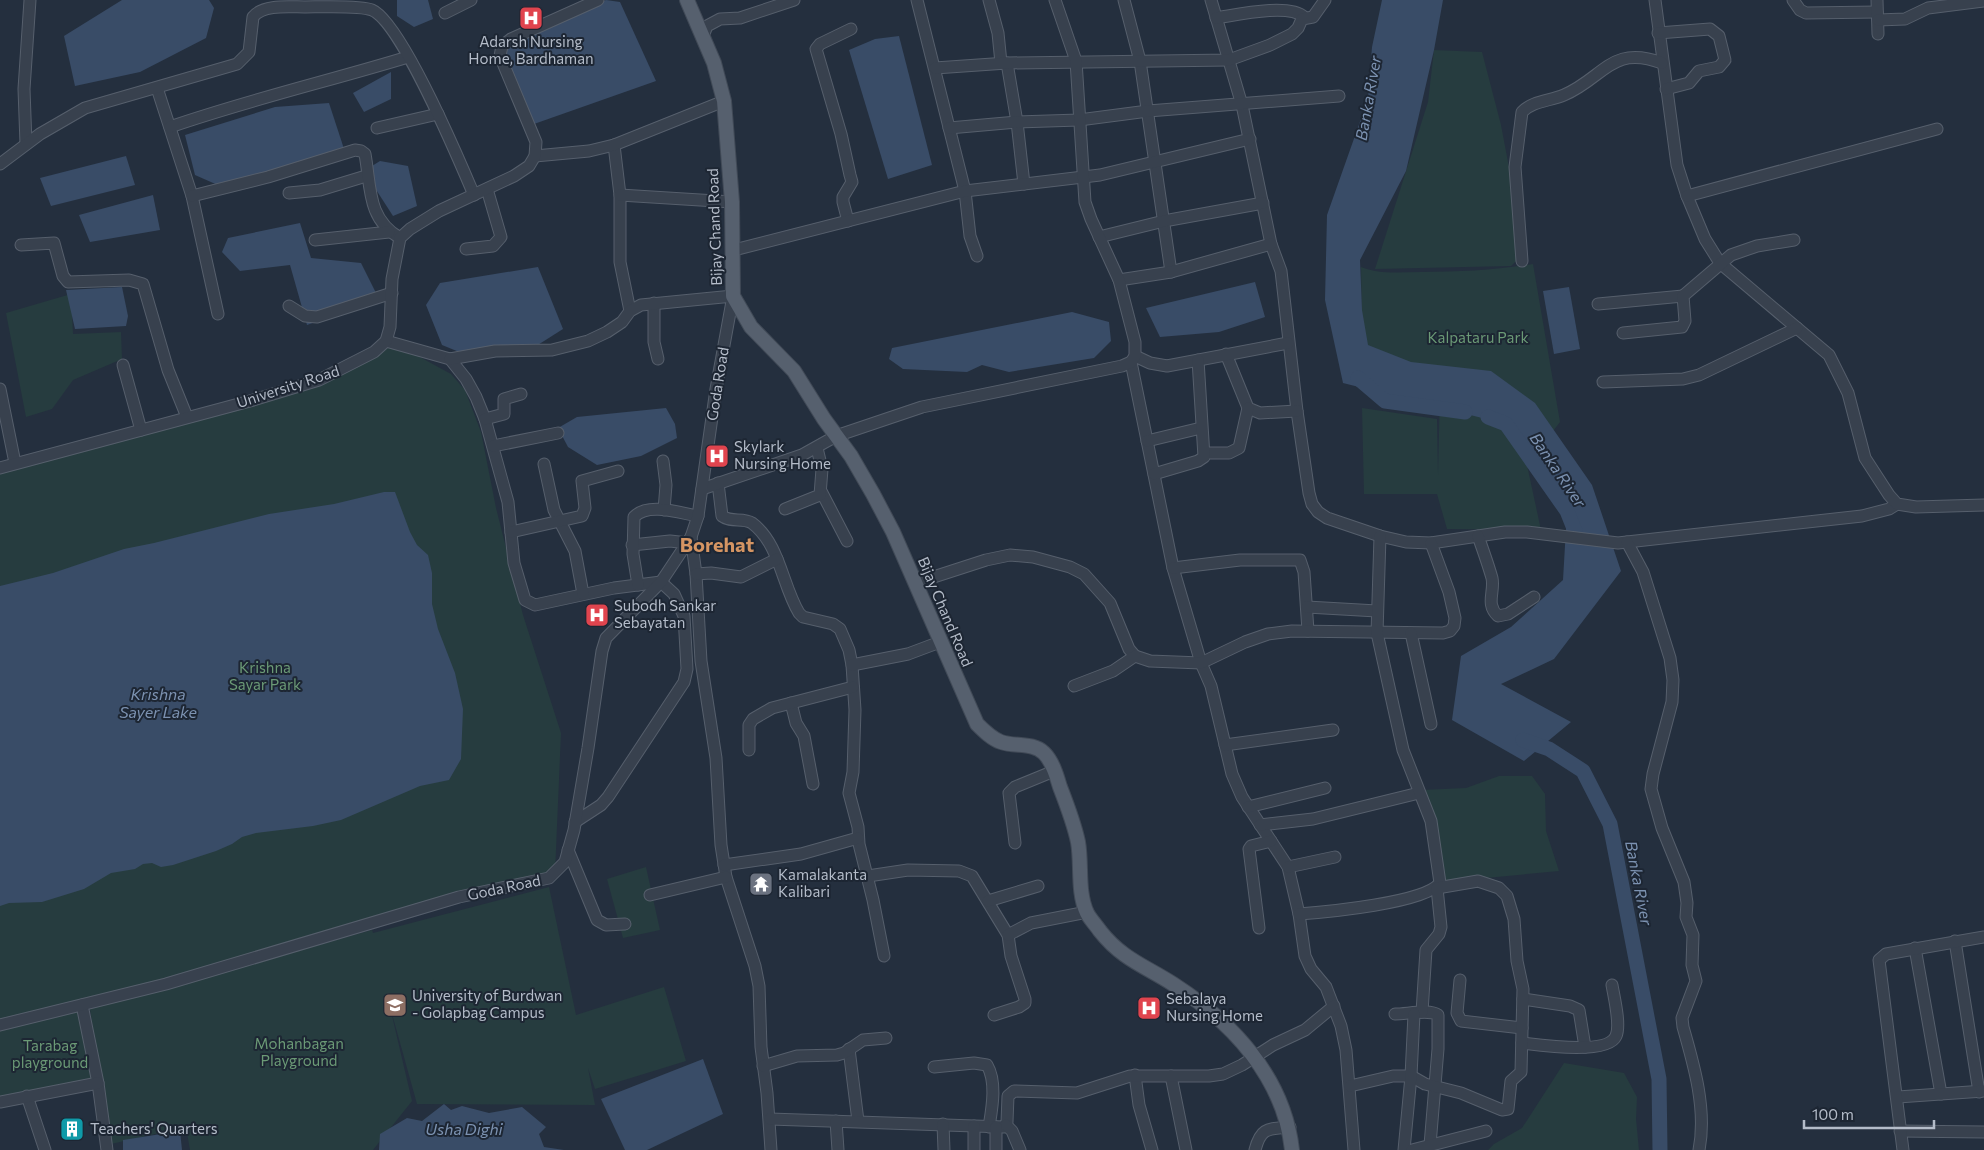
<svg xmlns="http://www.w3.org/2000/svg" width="1984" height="1150" viewBox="0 0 1984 1150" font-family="Commissioner,sans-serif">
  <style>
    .green { fill: #263c3f }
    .water { fill: #394c67 }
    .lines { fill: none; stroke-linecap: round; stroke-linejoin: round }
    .river { stroke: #394c67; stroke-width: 15 }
    .minor-casing { stroke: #565f6c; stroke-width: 13 }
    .major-casing { stroke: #414a57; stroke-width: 16 }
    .minor { stroke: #38414e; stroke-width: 11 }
    .major { stroke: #56606e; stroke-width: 14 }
    .labels { text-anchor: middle; stroke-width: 4; stroke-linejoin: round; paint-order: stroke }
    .poi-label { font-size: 15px; fill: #b4bcc9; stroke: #1d2633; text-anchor: start }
    .street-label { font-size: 15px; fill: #b4bcc9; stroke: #1d2633 }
    .park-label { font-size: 15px; fill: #6b9a76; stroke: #1d2633 }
    .water-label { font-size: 16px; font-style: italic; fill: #7c92b1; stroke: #1d2633 }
    .district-label { font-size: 20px; font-weight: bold; fill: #d59563; stroke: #1d2633 }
  </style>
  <rect width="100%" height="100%" fill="#242f3e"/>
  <g class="green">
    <path d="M1434 50 1482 52 1501 125 1525 252 1511 266 1375 269 1428 102Z"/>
    <path d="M1533 264 1560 422 1527 465 1541 530 1447 529 1437 494H1364L1362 408 1437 419 1438 475 1440 392 1370 359 1362 332 1361 267C1381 275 1401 272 1422 272 1460 272 1496 270 1533 264Z"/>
    <path d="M71 294 73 334 121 332 122 359 73 380 52 409 26 417 6 313Z"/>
    <path d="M394 343 451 374 465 390 481 432 496 508 523 615 561 733 555 873 0 1025V468L237 405Z"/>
    <path d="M1499 776H1532L1545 794 1546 831 1559 871 1443 882 1422 790 1466 788Z"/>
    <path d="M646 867 660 930 623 938 607 879Z"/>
    <path d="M549 887 576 1015 664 987 686 1061 595 1089 588 1068 595 1105 417 1104 389 1003 412 1101 373 1150H190L186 1127 111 1144 102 1084 0 1106V1026L87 1005 98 1061 90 1009 372 930 373 933Z"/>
    <path d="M1564 1063 1624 1073 1637 1097 1636 1119 1639 1150H1488L1494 1144 1522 1128Z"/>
  </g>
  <g class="water">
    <path d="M122 0H209L214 8 206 38 140 72 75 86 64 36Z"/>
    <path d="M397 0H428L433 19 414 27 397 16Z"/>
    <path d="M606 0 620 2 656 81 534 124 504 53 512 42Z"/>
    <path d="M1382 0H1443L1434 50 1406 171 1360 260 1362 310 1368 345 1411 362 1491 371 1535 403 1592 485 1621 571 1554 659 1501 684 1571 722 1524 761 1452 720 1461 656 1511 627 1563 580 1567 511 1506 424 1343 383 1325 300 1327 215 1368 99 1372 47Z"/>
    <path d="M899 36 932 165 888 179 849 50 875 39Z"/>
    <path d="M391 72V99L364 112 353 93Z"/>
    <path d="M329 103 345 152 220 186 195 175 185 135 275 107Z"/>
    <path d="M126 156 135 185 51 206 40 178Z"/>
    <path d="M380 161 408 166 417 206 393 216 364 171Z"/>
    <path d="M153 195 160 230 90 242 79 215Z"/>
    <path d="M300 223 311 258 361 263 379 299 307 325 290 265 240 271 222 252 228 238Z"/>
    <path d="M538 267 563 329 533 348 469 356 442 345 426 305 440 283Z"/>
    <path d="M1255 282 1265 317 1219 332 1160 337 1146 308Z"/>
    <path d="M122 287 128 316 126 326 75 329 66 290Z"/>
    <path d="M1569 287 1580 349 1554 354 1543 291Z"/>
    <path d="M1072 312 1109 322 1111 341 1094 358 1009 372 982 365 967 372 903 369 889 359 892 348Z"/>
    <path d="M666 408 675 424 677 438 641 456 597 465 568 447 558 428 577 417Z"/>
    <path d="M384 492H395L410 532 417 545 428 555 432 573V604L438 629 455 673 463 709 461 759 449 780 420 786 341 820 313 826 256 833 242 837 232 844 216 851 173 865 161 867 152 863 143 864 135 869 111 873 84 889 42 902 9 903 0 906V586L53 573 124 549 154 543 269 514 334 504Z"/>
    <path d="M703 1059 723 1114 647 1150H625L601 1099Z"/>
    <path d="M444 1104 451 1110 462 1106 489 1113 522 1107 546 1127 539 1134 544 1147 564 1150H379L380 1134 407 1118 422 1121Z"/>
    <path d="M180 1131 182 1150H123V1140Z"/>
  </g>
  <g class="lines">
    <g class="river">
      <path d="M1358 378 1385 401 1465 412"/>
      <path d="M1488 417 1506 424 1567 511 1575 531"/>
      <path d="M1523 740 1549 749 1583 771 1610 824 1659 1079 1660 1150"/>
    </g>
    <g class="minor-casing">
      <g id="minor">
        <path d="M917 0 965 191 970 236 977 256"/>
        <path d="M989 0 998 33 1001 63"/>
        <path d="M1124 0 1140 61 1171 272"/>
        <path d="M1211 0 1242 105 1271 244 1281 271 1297 411 1309 493 1312 504 1318 512 1327 518 1380 536 1406 542 1431 543 1505 532H1527L1618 543 1862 516 1889 509 1897 504"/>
        <path d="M1655 0 1677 165 1687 196 1705 239 1720 263 1829 355 1848 393 1865 458 1889 495 1897 504 1916 507 1984 505"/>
        <path d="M1793 0 1800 10 1806 13 1877 12"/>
        <path d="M1877 0 1878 34"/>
        <path d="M445 13 471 0"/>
        <path d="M1216 18C1236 15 1289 3 1304 17"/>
        <path d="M1878 20 1905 19 1928 8 1984 1"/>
        <path d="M1658 33 1710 29 1719 36 1725 60 1719 67 1699 71 1689 83 1666 89"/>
        <path d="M703 36 707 26 720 19 740 18 794 0"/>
        <path d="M1007 63 1017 122 1024 184"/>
        <path d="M935 68 1007 63 1229 60 1270 45 1292 34 1298 28 1302 19 1313 17 1325 0"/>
        <path d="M157 88 192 196 218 314"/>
        <path d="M170 127C248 100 329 81 408 57"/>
        <path d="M377 128 438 114"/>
        <path d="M949 128 1017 122 1079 120 1148 111 1339 96"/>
        <path d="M26 144 24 89 30 0"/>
        <path d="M614 145 620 195V262L630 311"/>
        <path d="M535 156 589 151 614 145 724 101"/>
        <path d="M0 164 40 134 85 108 237 64 249 52 253 17C263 4 290 7 304 7 319 7 360 5 372 10 401 22 460 162 474 195"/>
        <path d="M289 193 320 190 366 176"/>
        <path d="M620 195 732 202"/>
        <path d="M192 196 268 177 355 150 361 151 365 154C371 187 367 219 400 238"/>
        <path d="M1687 196 1937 129"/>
        <path d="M848 221 843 202V197L852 182 850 175 841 134 816 49 820 44 851 29"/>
        <path d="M1099 237 1164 221 1263 203"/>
        <path d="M315 240 389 232"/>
        <path d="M21 245 54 243 63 276 68 282 129 280 143 284 168 370 187 417"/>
        <path d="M466 249 493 246 501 237 487 189"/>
        <path d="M734 250 965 191 1100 175 1250 139"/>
        <path d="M1522 261 1515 167 1522 112C1532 101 1550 101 1564 95 1604 78 1611 44 1662 63"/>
        <path d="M1119 280 1171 272 1271 244"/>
        <path d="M654 303V342L658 359"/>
        <path d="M1598 304 1683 296"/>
        <path d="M289 306 305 316 317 317 392 293"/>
        <path d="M1623 333 1682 327 1685 321 1683 296 1731 255 1757 246 1794 240"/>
        <path d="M386 341 450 359 466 379 476 397 485 419 508 502 514 563 525 600 535 605 614 588 661 582 674 594 684 616 687 669 684 682 608 797 601 805 575 822"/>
        <path d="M1226 354 1248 408 1260 413 1297 411"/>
        <path d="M1135 356 1150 363 1167 366 1288 343"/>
        <path d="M1131 362 1173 568 1201 663 1211 686 1232 774 1242 797 1288 867 1299 914 1305 956 1311 969 1326 987 1341 1026 1346 1050 1354 1150"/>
        <path d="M123 365 141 430"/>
        <path d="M1603 382 1683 379 1699 375 1797 328"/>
        <path d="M0 389 15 463"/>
        <path d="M485 419 504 414V399L521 394"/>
        <path d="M1147 441 1201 428"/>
        <path d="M493 446 558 433"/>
        <path d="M1205 453H1229L1239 448 1248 408"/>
        <path d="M663 461 666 485 664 510"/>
        <path d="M544 464 554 510 575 551 583 594"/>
        <path d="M0 468 250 401 319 380 374 352 386 341 390 327 392 279 400 238 410 229 439 211 514 176 529 166 535 156 536 142 500 56 502 46 511 39 598 0"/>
        <path d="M1154 474 1198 461 1204 457 1198 360"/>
        <path d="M718 483 722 516C731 523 743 517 752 523 780 544 782 585 799 613L803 617 833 624 840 629 849 650 852 665 855 710 853 772 849 793 858 827 859 844 873 900 884 956"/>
        <path d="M702 489 802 455 836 436 922 407 1122 366 1131 362 1135 356V342L1119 280 1091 219 1085 202 1076 61 1055 0"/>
        <path d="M821 491 847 541"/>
        <path d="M785 509 820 495 822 469 817 448"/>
        <path d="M511 532 582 516 585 508 582 481 618 471"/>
        <path d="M1478 536C1483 550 1488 564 1492 578 1495 592 1485 604 1498 616L1508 614 1534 597"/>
        <path d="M691 537 696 574 701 661 716 758 721 845 726 877 755 966 759 986 761 1047 767 1093 771 1150"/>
        <path d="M1627 542 1643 572 1670 658 1673 680 1672 702 1653 774 1651 789 1662 828 1684 882 1687 903 1686 917 1693 935 1692 965 1696 981 1682 1018 1683 1027C1694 1065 1707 1110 1699 1150"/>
        <path d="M632 545 670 541 688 543"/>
        <path d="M1173 568 1240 560H1300L1304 572 1308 631"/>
        <path d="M696 574 711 573 741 577 777 559"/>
        <path d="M915 583 986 560 1010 555 1033 557 1070 567 1084 574 1110 603 1129 649 1135 656 1150 661 1201 663 1245 642 1268 634 1292 631 1443 633 1450 631 1454 626 1455 618 1449 592 1431 543"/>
        <path d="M638 585 633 554 634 517C648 502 680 513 698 516"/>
        <path d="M1307 607 1377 611"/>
        <path d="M1411 633 1431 724"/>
        <path d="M852 665 908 654 940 642"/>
        <path d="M1074 686 1113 671 1135 656"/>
        <path d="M791 703 796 723 804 736 813 784"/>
        <path d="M1225 745 1333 730"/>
        <path d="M749 750V725L753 719 772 708 853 687"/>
        <path d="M1248 807 1325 788"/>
        <path d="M1260 825 1313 819 1419 793"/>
        <path d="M1015 843 1009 793 1015 787 1054 771"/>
        <path d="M568 850 597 920 606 925 625 924"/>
        <path d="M724 865 801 854 858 838"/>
        <path d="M1288 867 1335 857"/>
        <path d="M868 876 908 870 959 871 972 876 1008 935 1011 956 1025 999V1003L1019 1007 994 1015"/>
        <path d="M650 895 726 877"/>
        <path d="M988 901 1038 886"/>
        <path d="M1299 914C1326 912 1425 903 1440 883L1431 821 1403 750 1377 633 1380 536"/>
        <path d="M1259 928 1249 849 1251 846 1271 841"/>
        <path d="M1008 935 1031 923 1087 912"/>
        <path d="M1955 941 1979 1092"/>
        <path d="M1915 948 1941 1094"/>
        <path d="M1460 980 1457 1013 1461 1021 1522 1028"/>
        <path d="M1523 999 1570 1006 1579 1010 1585 1047"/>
        <path d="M82 1005 98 1083 107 1150"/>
        <path d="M1395 1014C1407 1014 1430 1009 1438 1015V1049L1430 1145"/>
        <path d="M0 1025 166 984 459 897 549 878 565 862 574 830 588 748 602 651 606 638 661 582 691 537 698 516 716 389 733 296 641 305 630 311 622 322 607 332 588 341 552 350 495 351 450 359"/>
        <path d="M1522 1043C1539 1045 1608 1055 1616 1036 1621 1025 1614 997 1612 985"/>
        <path d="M849 1049 858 1121"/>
        <path d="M763 1066 797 1056 837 1055 844 1053 863 1040 886 1038"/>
        <path d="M934 1067 974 1063 987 1065C997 1082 992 1108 989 1127"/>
        <path d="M1135 1075 1139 1105 1152 1150"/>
        <path d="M1171 1076 1186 1150"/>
        <path d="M1350 1086 1393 1076H1411L1425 1084 1461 1093 1502 1110 1508 1109 1511 1081 1521 1072 1523 989 1517 961 1514 919 1507 896 1499 888 1478 881 1437 888 1441 927 1439 934 1426 950 1422 1012"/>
        <path d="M27 1096 45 1150"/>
        <path d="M1898 1097 1984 1091"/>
        <path d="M0 1102 98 1083"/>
        <path d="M770 1119 1004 1127 1007 1122 1008 1096 1014 1091 1077 1093 1130 1076H1209L1223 1074 1242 1065 1273 1045 1305 1030 1334 1006"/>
        <path d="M836 1121 838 1150"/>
        <path d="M943 1124 944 1150"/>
        <path d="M1006 1125 1012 1131 1020 1150"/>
        <path d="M974 1126V1150"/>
        <path d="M996 1127V1150"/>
        <path d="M1900 1131 1984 1132"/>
        <path d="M1255 1150C1261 1127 1268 1129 1290 1127"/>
        <path d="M1404 1150 1411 1076 1414 1014"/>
        <path d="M1412 1150 1486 1131"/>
        <path d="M1903 1150 1879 960 1886 954 1984 937"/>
      </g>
    </g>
    <g class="major-casing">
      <path id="major" d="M687 0 714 63 724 101 732 202 733 296 751 327 794 371 824 419 851 456 873 494 893 532 977 724C984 731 992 739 1001 742 1015 747 1033 742 1044 753 1053 762 1057 777 1060 787 1067 805 1074 823 1078 842 1082 864 1077 892 1087 913 1090 919 1096 925 1100 931 1122 959 1145 966 1173 984 1232 1022 1284 1077 1292 1150"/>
    </g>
    <use href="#minor" class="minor"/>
    <use href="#major" class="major"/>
  </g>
  <defs>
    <g id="hospital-square" transform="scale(1.25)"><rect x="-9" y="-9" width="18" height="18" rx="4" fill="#e0444e" stroke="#1d2633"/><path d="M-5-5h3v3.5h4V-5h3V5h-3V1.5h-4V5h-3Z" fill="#fff"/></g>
    <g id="temple-square" transform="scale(1.25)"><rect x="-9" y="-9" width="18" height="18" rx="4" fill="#6b7280" stroke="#1d2633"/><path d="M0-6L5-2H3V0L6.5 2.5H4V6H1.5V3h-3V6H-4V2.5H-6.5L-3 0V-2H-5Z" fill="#fff"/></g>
    <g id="university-square" transform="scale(1.25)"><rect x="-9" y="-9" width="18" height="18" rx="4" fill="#8d6e63" stroke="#1d2633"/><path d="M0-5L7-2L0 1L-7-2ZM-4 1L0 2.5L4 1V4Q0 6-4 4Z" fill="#fff"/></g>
    <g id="building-square" transform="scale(1.25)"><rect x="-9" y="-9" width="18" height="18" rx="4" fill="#0f9aa8" stroke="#1d2633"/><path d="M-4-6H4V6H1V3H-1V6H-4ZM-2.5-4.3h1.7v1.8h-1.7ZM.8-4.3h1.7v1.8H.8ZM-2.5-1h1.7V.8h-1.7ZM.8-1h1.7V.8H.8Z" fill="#fff"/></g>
  </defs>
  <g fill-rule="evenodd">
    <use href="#hospital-square" x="531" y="18"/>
    <use href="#hospital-square" x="717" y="456"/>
    <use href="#hospital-square" x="597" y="615"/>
    <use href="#temple-square" x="761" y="884"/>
    <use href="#university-square" x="395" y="1005"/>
    <use href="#hospital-square" x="1149" y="1008"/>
    <use href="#building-square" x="72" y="1129"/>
  </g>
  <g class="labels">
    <g class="poi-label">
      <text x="531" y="47" text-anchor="middle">Adarsh Nursing<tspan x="531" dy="17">Home, Bardhaman</tspan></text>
      <text x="734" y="452">Skylark<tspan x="734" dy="17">Nursing Home</tspan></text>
      <text x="614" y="611">Subodh Sankar<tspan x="614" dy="17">Sebayatan</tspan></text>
      <text x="778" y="880">Kamalakanta<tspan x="778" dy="17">Kalibari</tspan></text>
      <text x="412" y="1001">University of Burdwan<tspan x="412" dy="17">- Golapbag Campus</tspan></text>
      <text x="1166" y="1004">Sebalaya<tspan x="1166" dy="17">Nursing Home</tspan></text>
      <text x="90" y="1134">Teachers' Quarters</text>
    </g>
    <g class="street-label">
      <text transform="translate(715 227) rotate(-92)" y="5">Bijay Chand Road</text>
      <text transform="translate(718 384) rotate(-81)" y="5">Goda Road</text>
      <text transform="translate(288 387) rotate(-18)" y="5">University Road</text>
      <text transform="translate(945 612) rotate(67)" y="5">Bijay Chand Road</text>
      <text transform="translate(504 888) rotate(-12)" y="5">Goda Road</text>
    </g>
    <g class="park-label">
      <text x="1478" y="343">Kalpataru Park</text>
      <text x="265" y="673">Krishna<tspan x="265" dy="17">Sayar Park</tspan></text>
      <text x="299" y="1049">Mohanbagan<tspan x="299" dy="17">Playground</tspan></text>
      <text x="50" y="1051">Tarabag<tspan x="50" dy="17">playground</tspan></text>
    </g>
    <g class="water-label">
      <text transform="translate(1368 98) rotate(-80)" y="6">Banka River</text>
      <text transform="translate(1558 470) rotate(56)" y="6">Banka River</text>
      <text x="158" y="700">Krishna<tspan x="158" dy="18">Sayer Lake</tspan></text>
      <text transform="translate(1639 883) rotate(79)" y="6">Banka River</text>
      <text x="464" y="1135">Usha Dighi</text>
    </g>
    <g class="district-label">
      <text x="717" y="552">Borehat</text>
    </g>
  </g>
  <path d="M1804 1120v8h130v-8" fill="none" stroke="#b4bcc9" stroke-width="2.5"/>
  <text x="1812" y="1120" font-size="15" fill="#b4bcc9" stroke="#1d2633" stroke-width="4" paint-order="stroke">100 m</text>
</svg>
